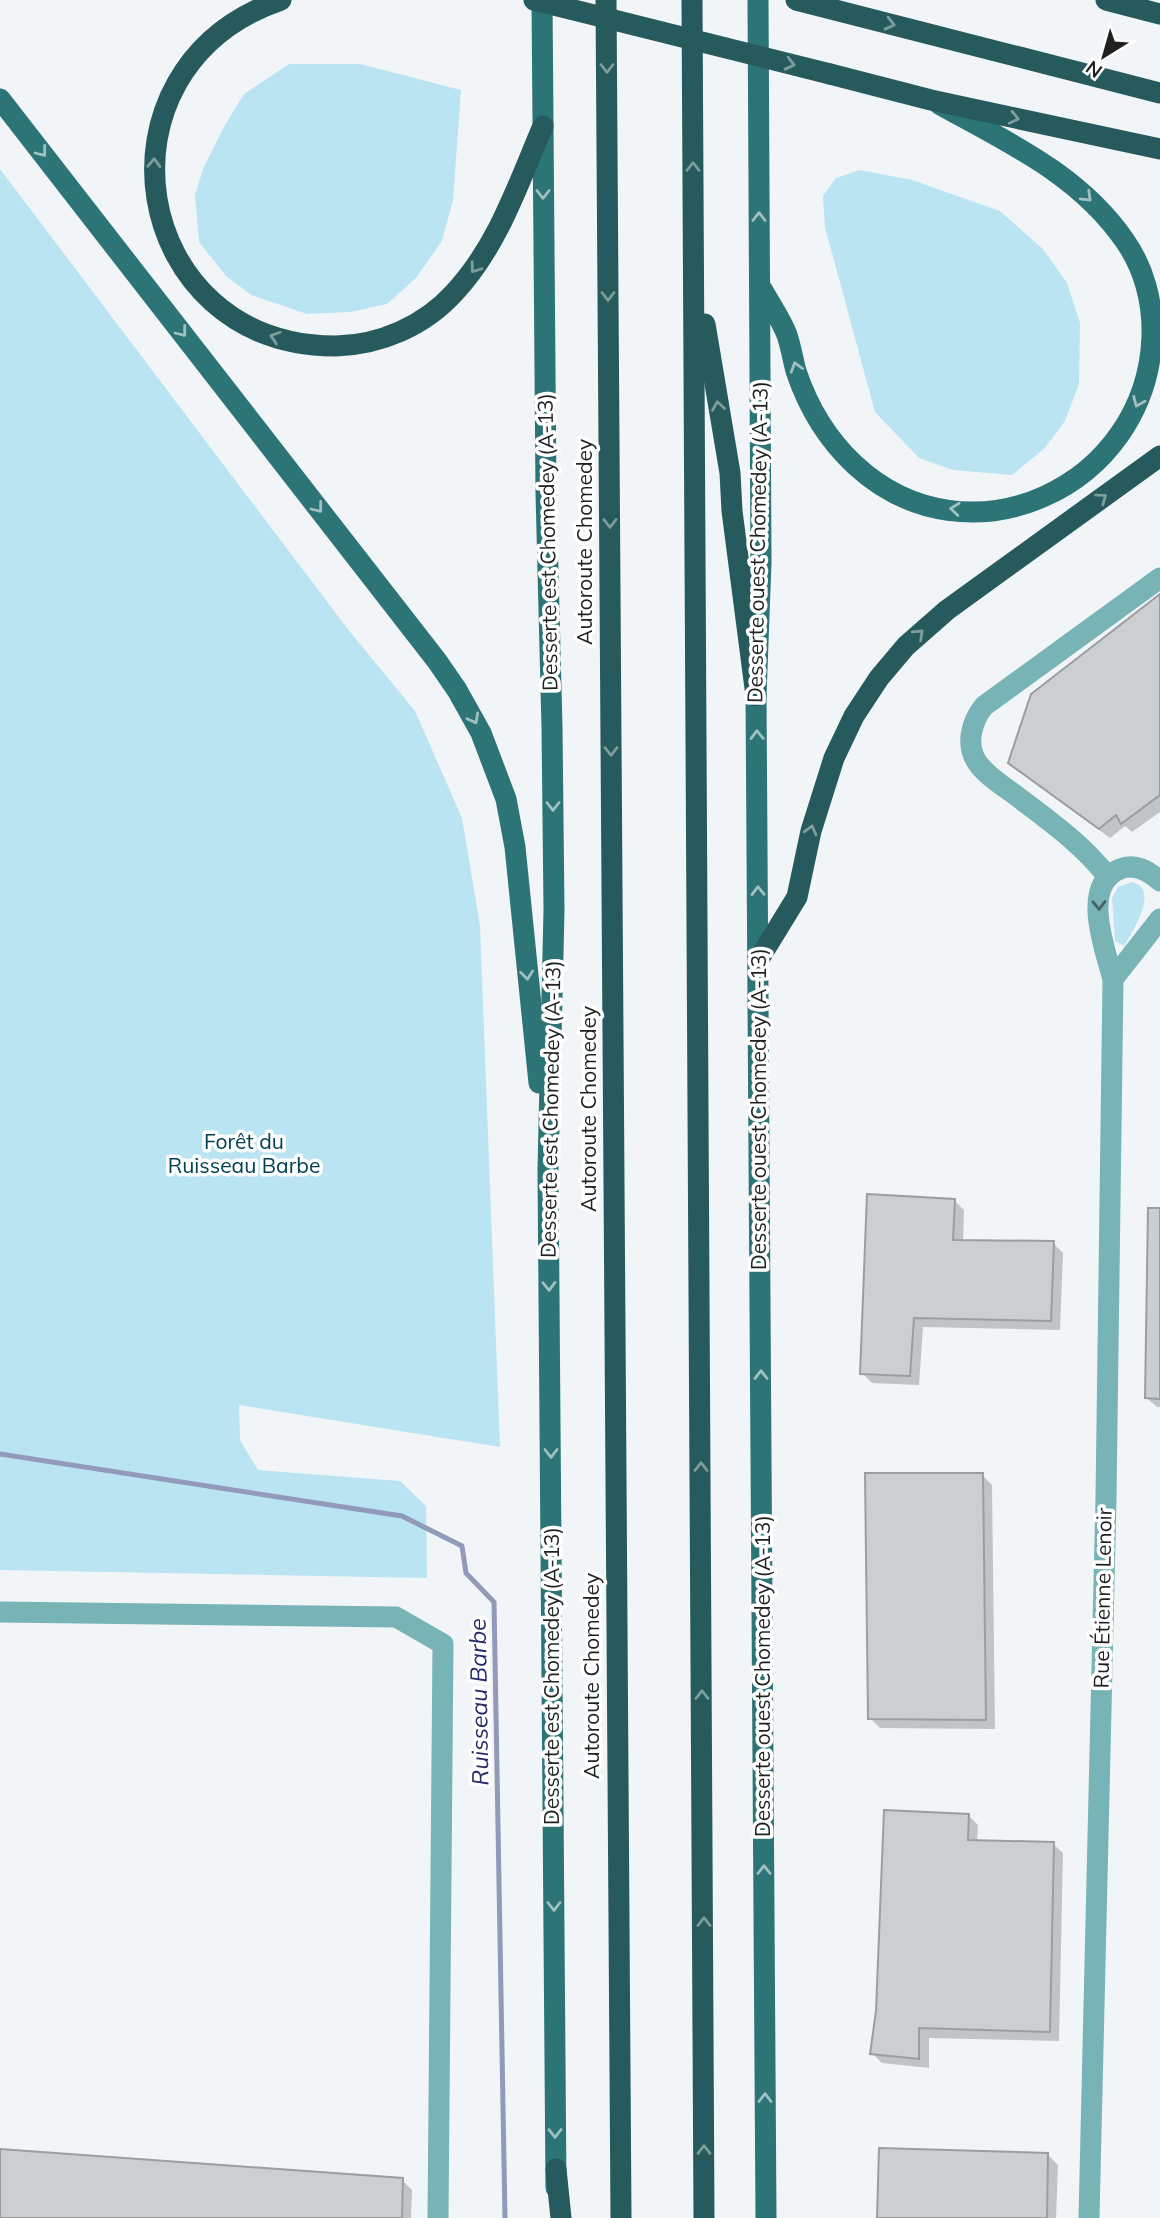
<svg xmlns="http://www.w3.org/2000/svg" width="1160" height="2218" viewBox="0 0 1160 2218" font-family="Mulish,sans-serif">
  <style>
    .green { fill: #bbe4f3 }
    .shadow { fill: #0003 }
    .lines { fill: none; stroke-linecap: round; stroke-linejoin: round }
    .stream { stroke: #919ab9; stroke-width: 5 }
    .building { fill: #ccced1; stroke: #9b9ea0; stroke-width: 2 }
    .minor { stroke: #78b4b5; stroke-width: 21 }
    .major { stroke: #2d7476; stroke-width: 21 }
    .highway { stroke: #275a5c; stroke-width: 21 }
    .highway-bridge { stroke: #275a5c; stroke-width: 21 }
    .oneway { stroke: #7d9c9d }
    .oneway2 { stroke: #a0c0c1 }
    .oneway3 { stroke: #476364 }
    .labels { text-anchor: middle; stroke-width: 7; stroke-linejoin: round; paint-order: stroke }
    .street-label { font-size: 21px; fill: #1f2121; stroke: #fff }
    .park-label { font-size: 21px; fill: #004052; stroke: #fff }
    .water-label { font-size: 23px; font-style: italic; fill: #232c69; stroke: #fff }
  </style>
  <rect width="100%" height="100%" fill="#f1f5f7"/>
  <g class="green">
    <path d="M289 64H360L461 90 453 200 442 241 416 278 387 304 351 312 307 314 251 295 226 276 199 242 195 195 203 169 225 125 244 94Z"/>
    <path d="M0 169 347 628 415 711 462 818 480 926 500 1447 239 1405 240 1440 258 1470 400 1481 426 1506 427 1578 0 1570Z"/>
    <path d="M860 170 912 180 1000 211 1043 249 1067 283 1080 323 1079 384 1065 421 1045 448 1012 475 953 470 919 458 875 412 825 227 823 196 836 178Z"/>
    <path d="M1132 882C1160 889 1134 929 1124 946L1115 941 1112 898 1118 887Z"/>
  </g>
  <g class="shadow">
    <path d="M1160 596V812L1132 832 1125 826 1110 838 1020 772 1010 762Z"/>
    <path d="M954 1200 964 1210 963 1242 1053 1243 1063 1253 1060 1330 923 1327 919 1385 872 1383 862 1373Z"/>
    <path d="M1160 1210V1407H1157L1147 1398Z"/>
    <path d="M982 1475 992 1485 995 1729 880 1728 870 1718Z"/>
    <path d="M968 1815 978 1825 977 1842 1053 1844 1063 1853 1059 2041 929 2038V2068L882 2063 872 2053Z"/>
    <path d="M0 2151 402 2180 412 2190 411 2218H0Z"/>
    <path d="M1048 2155 1058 2165 1056 2218H879Z"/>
  </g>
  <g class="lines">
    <path class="stream" d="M0 1454 402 1516 462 1546 466 1573 494 1602 505 2218"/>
  </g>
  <g class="building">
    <path d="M1160 594V795L1121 824 1116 815 1099 829 1008 763 1031 694Z"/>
    <path d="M867 1194 955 1199 953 1240 1054 1241 1051 1321 914 1318 910 1376 860 1374Z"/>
    <path d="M1148 1208H1160V1399L1145 1398Z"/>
    <path d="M865 1473H983L986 1720 868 1719Z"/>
    <path d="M884 1810 969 1814 968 1840 1054 1842 1050 2032 919 2028V2059L870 2054 876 2011Z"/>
    <path d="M879 2148 1048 2153 1047 2218H877Z"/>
    <path d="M0 2149 403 2178 402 2218H0Z"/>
  </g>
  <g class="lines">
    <g class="minor">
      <path d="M1108 877C1082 844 1051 822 1018 797 1005 787 986 776 977 762 965 744 972 721 984 706L1160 578"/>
      <path d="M1113 979 1160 919"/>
      <path d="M0 1612 396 1617 443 1644 438 2218"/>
      <path d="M1089 2218 1106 1498 1113 979C1105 949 1080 885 1120 869 1135 863 1149 871 1160 881"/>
    </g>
    <g class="major">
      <path d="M542 0 546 493 552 727 554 910 548 1169 556 2188"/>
      <path d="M758 0 761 562 756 696 766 2218"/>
      <path d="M0 99 437 661 457 690 481 733 506 799 515 847 539 1083"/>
      <path d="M762 289C770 304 781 319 787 335 791 347 793 360 796 371 808 407 827 439 855 465 968 570 1147 487 1152 336 1153 302 1144 268 1125 241 1079 174 1007 142 939 104"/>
    </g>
    <g class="highway">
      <path d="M281 0C83 68 130 347 336 346 380 345 424 326 454 293 498 246 518 184 543 126"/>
      <path d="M606 0 621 2218"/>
      <path d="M692 0 704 2218"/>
      <path d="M796 0 1160 93"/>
      <path d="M1106 0 1160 14"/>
      <path d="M830 74 931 100 1160 149"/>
      <path d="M705 324 730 473 732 511 756 696"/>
      <path d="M759 959 797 897 811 831 834 758 854 716 879 678 906 646 947 610 1160 456"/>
      <path d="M556 2169 561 2218"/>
    </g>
    <path class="highway-bridge" d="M534 0 830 74"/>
  </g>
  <defs><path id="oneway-chevron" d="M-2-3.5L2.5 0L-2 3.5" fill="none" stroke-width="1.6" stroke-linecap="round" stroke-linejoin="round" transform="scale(1.75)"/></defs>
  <g class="oneway">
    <use href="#oneway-chevron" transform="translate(890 24) rotate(14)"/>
    <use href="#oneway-chevron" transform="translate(790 64) rotate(14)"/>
    <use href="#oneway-chevron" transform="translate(607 68) rotate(90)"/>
    <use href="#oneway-chevron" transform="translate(1014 118) rotate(13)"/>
    <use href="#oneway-chevron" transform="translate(154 163) rotate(-88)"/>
    <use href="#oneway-chevron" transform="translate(693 167) rotate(-90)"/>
    <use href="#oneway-chevron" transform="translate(475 268) rotate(126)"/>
    <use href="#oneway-chevron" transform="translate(608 296) rotate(90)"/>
    <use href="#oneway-chevron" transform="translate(275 337) rotate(-162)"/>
    <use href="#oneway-chevron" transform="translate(718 406) rotate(-99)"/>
    <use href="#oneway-chevron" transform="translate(1102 498) rotate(-36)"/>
    <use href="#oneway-chevron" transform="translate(610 523) rotate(90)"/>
    <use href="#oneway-chevron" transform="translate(919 634) rotate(-43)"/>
    <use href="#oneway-chevron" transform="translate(611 751) rotate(90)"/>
    <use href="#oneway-chevron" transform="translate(811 830) rotate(-75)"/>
    <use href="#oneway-chevron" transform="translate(701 1467) rotate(-90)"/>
    <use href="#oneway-chevron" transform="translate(702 1695) rotate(-90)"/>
    <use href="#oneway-chevron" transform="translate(704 1922) rotate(-90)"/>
    <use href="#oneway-chevron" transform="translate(704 2150) rotate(-90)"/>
  </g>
  <g class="oneway2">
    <use href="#oneway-chevron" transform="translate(42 152) rotate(52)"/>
    <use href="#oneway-chevron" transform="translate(543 194) rotate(90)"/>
    <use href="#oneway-chevron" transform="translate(1087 197) rotate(44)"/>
    <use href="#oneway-chevron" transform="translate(759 217) rotate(-90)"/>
    <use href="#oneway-chevron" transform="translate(182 332) rotate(52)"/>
    <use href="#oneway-chevron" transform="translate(796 367) rotate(-107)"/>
    <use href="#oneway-chevron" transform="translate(1138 402) rotate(113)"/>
    <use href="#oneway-chevron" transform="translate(318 508) rotate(52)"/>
    <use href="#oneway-chevron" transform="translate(955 509) rotate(-174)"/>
    <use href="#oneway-chevron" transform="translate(474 719) rotate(62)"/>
    <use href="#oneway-chevron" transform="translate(757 735) rotate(-91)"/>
    <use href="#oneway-chevron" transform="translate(553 806) rotate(90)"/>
    <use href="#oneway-chevron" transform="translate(758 891) rotate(-91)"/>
    <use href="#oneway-chevron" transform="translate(527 975) rotate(84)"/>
    <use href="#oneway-chevron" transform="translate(549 1286) rotate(89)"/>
    <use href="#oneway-chevron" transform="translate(761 1375) rotate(-90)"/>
    <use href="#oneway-chevron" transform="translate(551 1453) rotate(90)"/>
    <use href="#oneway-chevron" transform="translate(764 1870) rotate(-90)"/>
    <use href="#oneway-chevron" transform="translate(554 1906) rotate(90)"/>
    <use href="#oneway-chevron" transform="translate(765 2098) rotate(-90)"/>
    <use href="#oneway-chevron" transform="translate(555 2133) rotate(90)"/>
  </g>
  <use class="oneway3" href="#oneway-chevron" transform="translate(1099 905) rotate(89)"/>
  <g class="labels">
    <g class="street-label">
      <text transform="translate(548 542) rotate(-91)" y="7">Desserte est Chomedey (A-13)</text>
      <text transform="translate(585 542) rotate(-90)" y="7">Autoroute Chomedey</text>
      <text transform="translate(758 542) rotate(-89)" y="7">Desserte ouest Chomedey (A-13)</text>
      <text transform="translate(551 1109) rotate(-89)" y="7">Desserte est Chomedey (A-13)</text>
      <text transform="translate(589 1109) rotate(-90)" y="7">Autoroute Chomedey</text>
      <text transform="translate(759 1109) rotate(-90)" y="7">Desserte ouest Chomedey (A-13)</text>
      <text transform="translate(1103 1598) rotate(-89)" y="7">Rue Étienne Lenoir</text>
      <text transform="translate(552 1676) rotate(-90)" y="7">Desserte est Chomedey (A-13)</text>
      <text transform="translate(592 1676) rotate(-90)" y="7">Autoroute Chomedey</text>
      <text transform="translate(763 1676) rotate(-90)" y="7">Desserte ouest Chomedey (A-13)</text>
    </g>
    <g class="park-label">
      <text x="244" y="1149">Forêt du<tspan x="244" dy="24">Ruisseau Barbe</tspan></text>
    </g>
    <g class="water-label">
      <text transform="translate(479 1702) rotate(-91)" y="8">Ruisseau Barbe</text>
    </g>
  </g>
  <g transform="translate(1104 56) rotate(217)" stroke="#ffffff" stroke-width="5" paint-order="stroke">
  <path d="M0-5L12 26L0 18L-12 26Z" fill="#1f2121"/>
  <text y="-10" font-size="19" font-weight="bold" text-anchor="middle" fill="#1f2121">N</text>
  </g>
</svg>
